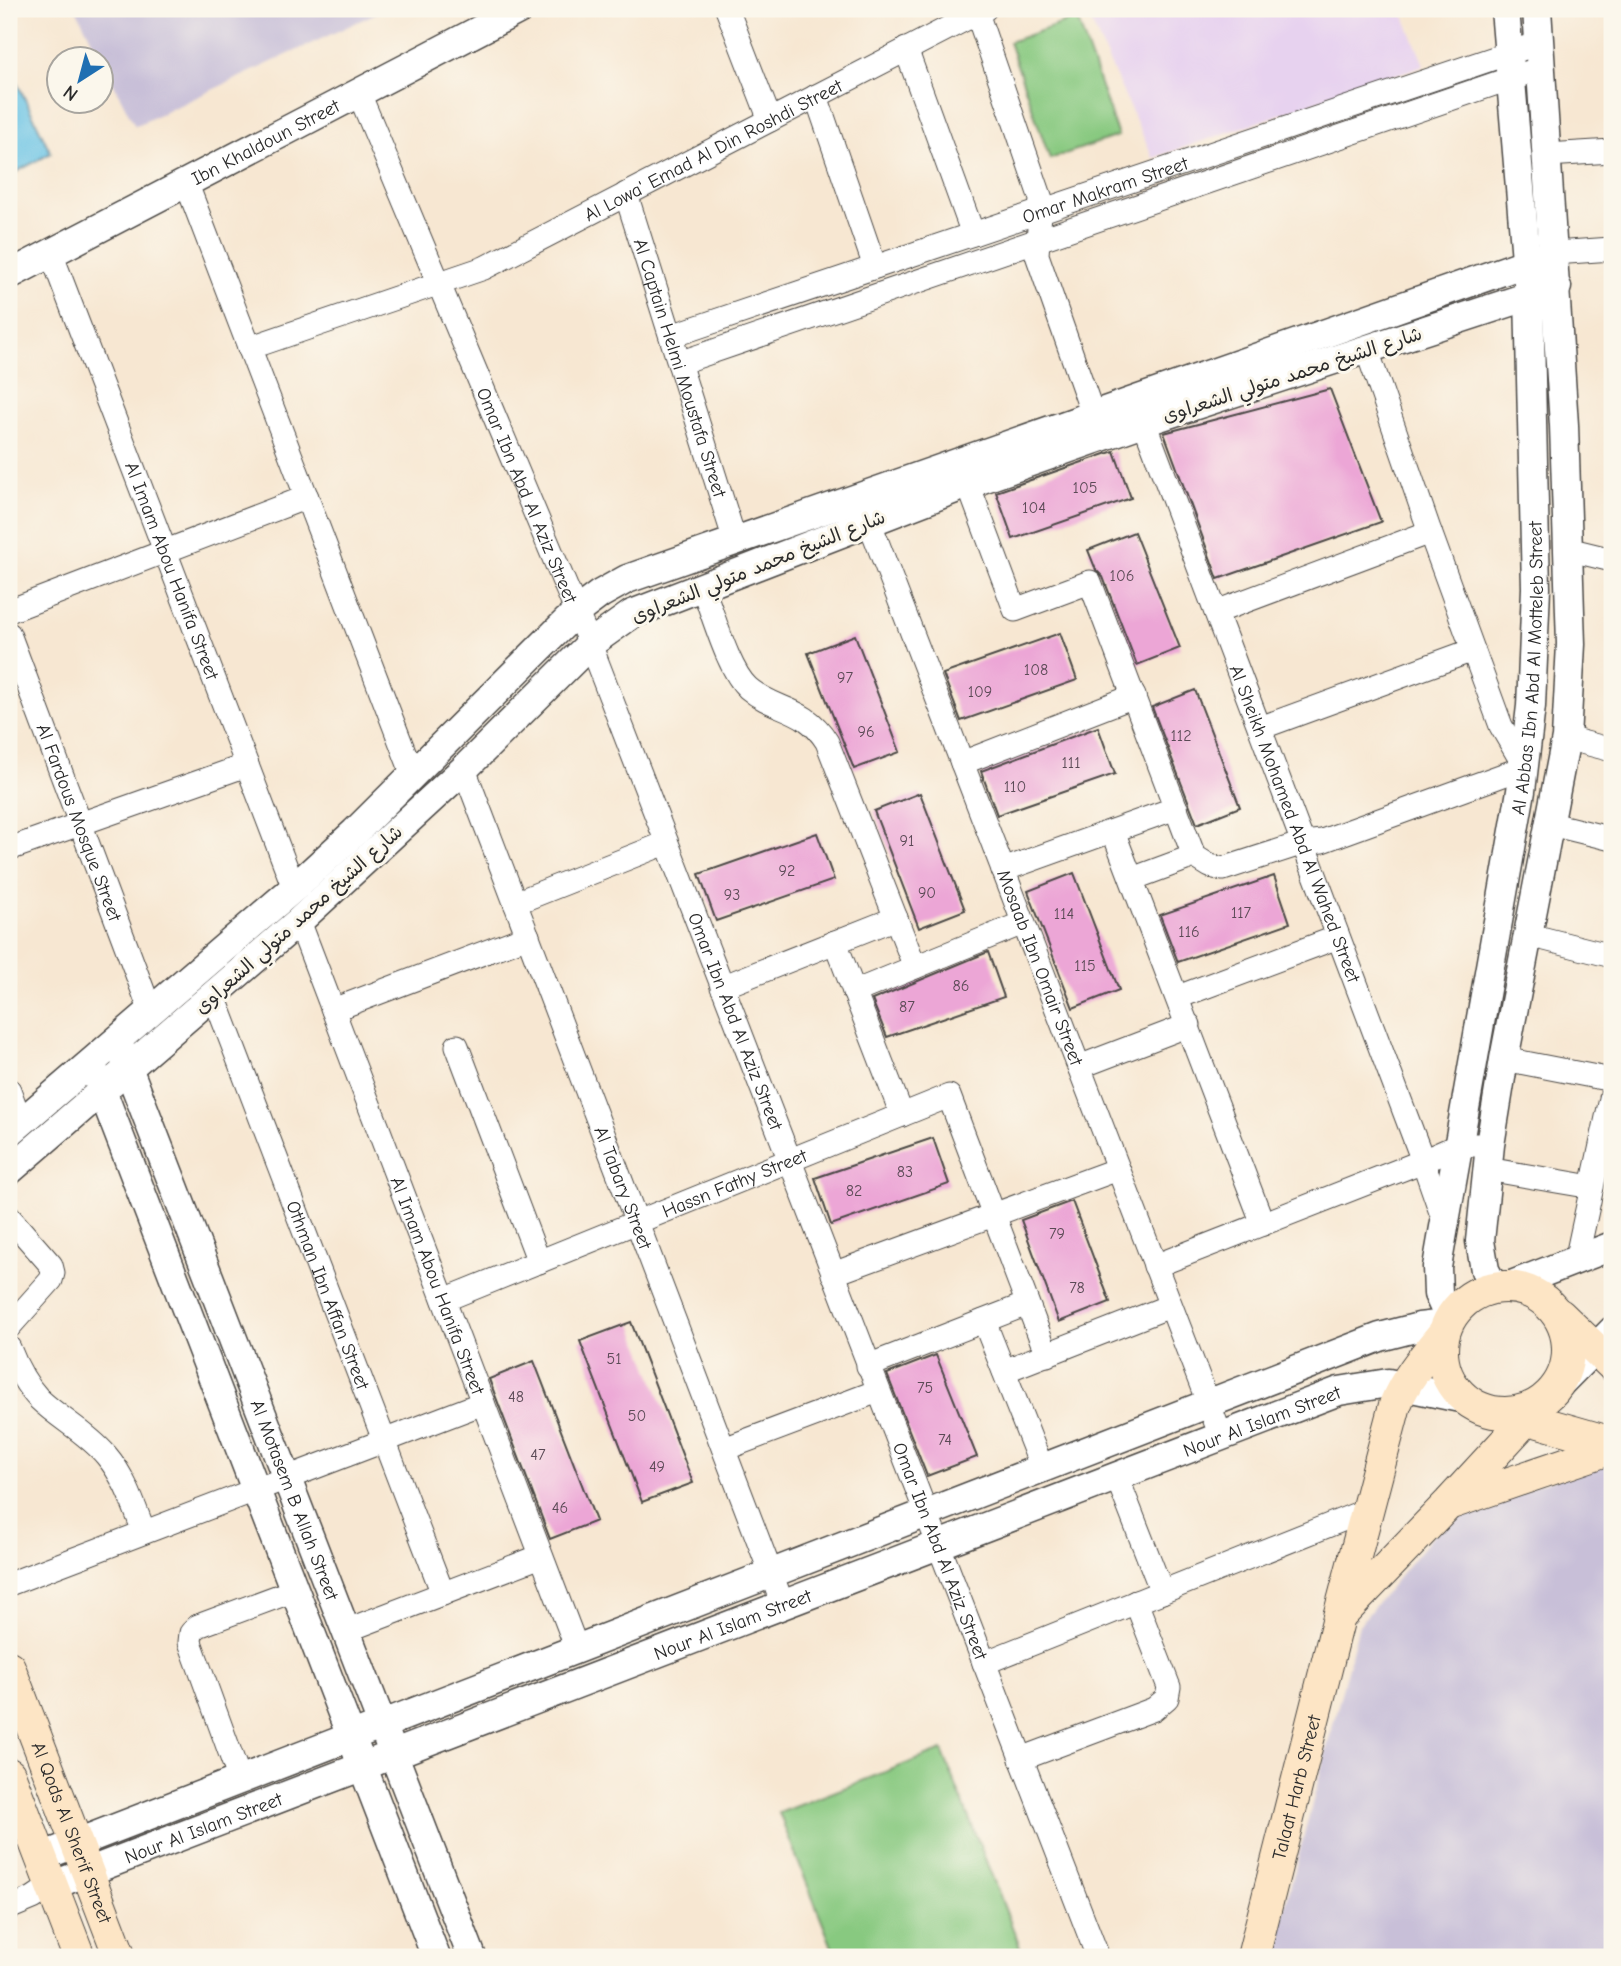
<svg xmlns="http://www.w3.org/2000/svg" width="1621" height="1966" viewBox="0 0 1621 1966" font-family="'Comic Neue','Playpen Sans Arabic',sans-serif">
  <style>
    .built { fill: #e7d2ef }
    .industrial { fill: #c8bfd8 }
    .green { fill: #88c980; stroke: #5a7a56; stroke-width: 2 }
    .water { fill: #68c2e5; stroke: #4a7688; stroke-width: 2 }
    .building { fill: #eca6d6 }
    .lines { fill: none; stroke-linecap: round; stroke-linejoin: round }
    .minor-casing { stroke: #4a4744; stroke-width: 25 }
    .tertiary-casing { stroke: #4a4744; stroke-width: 31 }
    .secondary-casing { stroke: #4a4744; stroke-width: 34 }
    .minor { stroke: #fff; stroke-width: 23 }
    .tertiary { stroke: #fff; stroke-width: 28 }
    .secondary { stroke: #fde5c5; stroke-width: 32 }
    .labels { text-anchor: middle; stroke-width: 6; stroke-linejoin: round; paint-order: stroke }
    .number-label { font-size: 16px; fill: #5b4a56 }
    .street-label { font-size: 19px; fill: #2b2b2b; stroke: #fbf7ec }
  </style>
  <rect width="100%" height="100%" fill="#fbf7ec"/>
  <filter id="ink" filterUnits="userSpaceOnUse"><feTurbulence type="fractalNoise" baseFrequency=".0143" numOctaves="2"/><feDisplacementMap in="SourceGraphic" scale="14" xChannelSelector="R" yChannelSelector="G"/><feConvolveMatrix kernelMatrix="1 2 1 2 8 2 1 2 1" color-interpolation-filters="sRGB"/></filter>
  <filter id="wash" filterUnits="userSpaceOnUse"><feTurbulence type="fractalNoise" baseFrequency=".00686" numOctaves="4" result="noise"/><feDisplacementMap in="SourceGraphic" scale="28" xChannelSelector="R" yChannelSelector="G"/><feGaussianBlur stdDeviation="1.57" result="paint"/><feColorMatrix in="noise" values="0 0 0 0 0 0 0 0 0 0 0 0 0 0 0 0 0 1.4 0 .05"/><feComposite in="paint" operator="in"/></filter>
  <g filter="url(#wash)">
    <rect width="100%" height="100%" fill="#f7e7d2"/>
    <path class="built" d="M1085 9H1401L1424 65 1153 158Z"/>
    <g class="industrial">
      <path d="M76 9H385L135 126Z"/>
      <path d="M1612 1461V1957H1272L1359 1625 1453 1511Z"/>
    </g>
    <g class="green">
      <path d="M1077 18 1118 136 1050 159 1009 42Z"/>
      <path d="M942 1750 1024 1957H836L779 1813Z"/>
    </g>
    <path class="water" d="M9 66 51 153 9 176Z"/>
    <g id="blocks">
      <g class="building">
        <path d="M1330 389 1381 522 1218 579 1164 433Z"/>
        <path d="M1114 451 1131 498 1013 539 996 492Z"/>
        <path d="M1134 532 1180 648 1137 665 1103 577 1096 570 1088 550Z"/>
        <path d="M1060 633 1077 680 961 721 943 674Z"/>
        <path d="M855 635 900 752 854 769 808 653Z"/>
        <path d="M1195 690 1240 807 1197 824 1152 707Z"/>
        <path d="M1098 727 1115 774 997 815 981 771Z"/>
        <path d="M920 793 965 910 919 928 874 811Z"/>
        <path d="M817 833 834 880 716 921 699 874Z"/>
        <path d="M1074 873 1119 990 1073 1008 1028 891Z"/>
        <path d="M1274 876 1290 923 1178 962 1160 915Z"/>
        <path d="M988 952 1004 997 887 1037 872 1000Z"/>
        <path d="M933 1138 949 1184 831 1225 815 1178Z"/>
        <path d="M1072 1201 1110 1302 1059 1322 1021 1220Z"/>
        <path d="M631 1322 693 1483 642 1502 580 1341Z"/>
        <path d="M936 1355 977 1457 927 1476 887 1374Z"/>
        <path d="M534 1361 596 1521 550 1539 489 1379Z"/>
      </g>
    </g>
  </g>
  <g filter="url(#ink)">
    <use href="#blocks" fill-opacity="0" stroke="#4a4744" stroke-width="2"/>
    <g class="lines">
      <g class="minor-casing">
        <g id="minor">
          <path d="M727 9 770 120"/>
          <path d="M977 13 1041 199 1037 255 1093 415"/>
          <path d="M906 49 973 234"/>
          <path id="s1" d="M358 91 590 644 1098 1957"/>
          <path d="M816 96 875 267"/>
          <path d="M1547 155 1612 151"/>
          <path d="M186 182 413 775"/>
          <path id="s2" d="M626 194 735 541"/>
          <path id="s3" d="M51 253 294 888"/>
          <path d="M1554 253 1612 249"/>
          <path id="s4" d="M671 336 1539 43"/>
          <path id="s5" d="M249 348 484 268 985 9"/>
          <path d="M679 363 1541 68"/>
          <path id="s6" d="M1144 422 1423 1161 1445 1224"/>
          <path d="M968 484 1015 610 1090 582 1194 856"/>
          <path id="s7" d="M864 508 1221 1436"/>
          <path d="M1567 549 1612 560"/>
          <path d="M702 586C713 613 728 670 748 688 776 712 804 705 827 742L915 967"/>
          <path d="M9 611 307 497"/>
          <path d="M1216 612 1430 532"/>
          <path id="s8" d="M9 634 151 1012"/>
          <path d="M1260 728 1473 650"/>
          <path d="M1566 738 1612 750"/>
          <path d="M962 763 1134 696"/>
          <path id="s9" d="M464 769 783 1605"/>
          <path d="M1551 824 1612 839"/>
          <path d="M1113 831 1263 1224"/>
          <path d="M9 849 247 765"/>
          <path d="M1003 870 1176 808"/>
          <path d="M1132 879 1194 856 1210 866 1223 869 1303 843 1322 841 1525 767 1501 726 1430 532 1367 350"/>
          <path d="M515 903 666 843"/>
          <path id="s10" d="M299 921 577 1649"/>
          <path d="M1529 935 1612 956"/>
          <path d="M835 942 902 1115"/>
          <path d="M722 987 896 918"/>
          <path d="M854 992 1023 923"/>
          <path id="s11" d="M214 996 443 1594"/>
          <path d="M1178 997 1338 937"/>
          <path d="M333 1010 528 936"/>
          <path d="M457 1046 539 1262"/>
          <path d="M1504 1059 1612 1080"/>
          <path d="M1079 1067 1189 1025"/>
          <path d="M9 1090 21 1123"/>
          <path d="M1487 1169 1592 1187"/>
          <path d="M9 1217 51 1265 53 1273 51 1280 9 1327"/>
          <path d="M1576 1261 1612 1094"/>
          <path d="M1155 1266 1423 1161 1459 1145H1490"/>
          <path d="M833 1274 1118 1169"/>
          <path id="s12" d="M444 1300 949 1096 1047 1355"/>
          <path d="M984 1321 1042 1468"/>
          <path d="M9 1348C16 1366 25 1384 39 1399 60 1419 86 1432 106 1455 125 1477 134 1506 144 1532"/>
          <path d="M868 1366 1027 1304"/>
          <path d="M1004 1371 1170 1306"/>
          <path d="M724 1449 878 1391"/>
          <path d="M1117 1477 1162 1592"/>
          <path d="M9 1584 483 1403"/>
          <path d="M345 1631 541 1556"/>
          <path d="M984 1663 1367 1510"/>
          <path d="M1021 1759 1154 1709 1167 1698 1169 1687 1136 1602"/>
          <path d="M240 1780 190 1642 191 1633 198 1626 295 1590"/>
          <path d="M9 1908 33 1898 51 1886"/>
        </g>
      </g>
      <g class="tertiary-casing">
        <g id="tertiary">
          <path id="s13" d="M9 275 520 9"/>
          <path id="s14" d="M122 1052 472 1957"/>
          <path d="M96 1075 436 1957"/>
          <path d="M9 1133 294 888 355 832 576 612 600 594 627 579 1554 253"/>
          <path d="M9 1171 299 921 464 769 590 644 632 614 968 484 1144 422 1557 287"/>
          <path d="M1509 1286 1612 1246"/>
          <path d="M1494 1287 1485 1270 1480 1241 1490 1145 1504 1059 1566 738 1571 644 1564 425 1537 9"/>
          <path id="s15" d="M1449 1318 1438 1294 1437 1267 1521 791 1531 706 1536 588 1529 295 1505 9"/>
          <path d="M1553 1391 1612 1331"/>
          <path d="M41 1857 1380 1337 1419 1327 1446 1324"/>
          <path id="s16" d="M51 1886 1339 1391 1388 1383 1465 1399"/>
        </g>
      </g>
      <g class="secondary-casing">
        <g id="secondary">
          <circle cx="1505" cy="1350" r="63"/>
          <path d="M1560 1315 1612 1365"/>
          <path d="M1511 1414 1612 1443"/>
          <path d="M1454 1502 1612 1448"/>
          <path d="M1340 1616 1449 1503 1542 1402"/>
          <path id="s17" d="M9 1667 120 1957"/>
          <path d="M9 1774 79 1957"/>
          <path id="s18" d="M1253 1957 1339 1617 1395 1405C1406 1378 1424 1357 1443 1334"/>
        </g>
      </g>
      <use href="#minor" class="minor"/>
      <use href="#tertiary" class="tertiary"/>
      <use href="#secondary" class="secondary"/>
    </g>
  </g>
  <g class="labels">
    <g class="number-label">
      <text x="1085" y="493">105</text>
      <text x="1034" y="513">104</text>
      <text x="1122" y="581">106</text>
      <text x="1036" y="675">108</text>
      <text x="845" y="683">97</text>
      <text x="980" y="697">109</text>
      <text x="866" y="737">96</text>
      <text x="1181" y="741">112</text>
      <text x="1071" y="768">111</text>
      <text x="1015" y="792">110</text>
      <text x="907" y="846">91</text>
      <text x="787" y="876">92</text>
      <text x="927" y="898">90</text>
      <text x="732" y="900">93</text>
      <text x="1241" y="918">117</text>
      <text x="1064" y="919">114</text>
      <text x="1189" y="937">116</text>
      <text x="1085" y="971">115</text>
      <text x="961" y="991">86</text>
      <text x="907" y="1012">87</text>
      <text x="905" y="1177">83</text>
      <text x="854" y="1196">82</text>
      <text x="1057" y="1239">79</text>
      <text x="1077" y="1293">78</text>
      <text x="614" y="1364">51</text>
      <text x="925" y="1393">75</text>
      <text x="516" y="1402">48</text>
      <text x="637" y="1421">50</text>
      <text x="945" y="1445">74</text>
      <text x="538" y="1460">47</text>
      <text x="657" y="1472">49</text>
      <text x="560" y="1513">46</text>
    </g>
    <g class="street-label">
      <text dy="7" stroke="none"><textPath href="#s13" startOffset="289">Ibn Khaldoun Street</textPath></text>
      <text dy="7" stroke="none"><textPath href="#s5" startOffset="506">Al Lowa' Emad Al Din Roshdi Street</textPath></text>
      <text dy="7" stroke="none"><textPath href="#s4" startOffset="458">Omar Makram Street</textPath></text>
      <text dy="7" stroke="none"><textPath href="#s2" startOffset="182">Al Captain Helmi Moustafa Street</textPath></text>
      <text transform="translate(1292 374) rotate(-18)" y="7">شارع الشيخ محمد متولي الشعراوى</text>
      <text dy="7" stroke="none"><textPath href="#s1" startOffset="438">Omar Ibn Abd Al Aziz Street</textPath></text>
      <text transform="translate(758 566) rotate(-22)" y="7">شارع الشيخ محمد متولي الشعراوى</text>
      <text dy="7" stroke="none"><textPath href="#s3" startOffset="340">Al Imam Abou Hanifa Street</textPath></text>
      <text dy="7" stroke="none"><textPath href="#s15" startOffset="660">Al Abbas Ibn Abd Al Motteleb Street</textPath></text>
      <text dy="7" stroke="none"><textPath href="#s8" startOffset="201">Al Fardous Mosque Street</textPath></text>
      <text dy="7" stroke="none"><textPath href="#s6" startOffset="429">Al Sheikh Mohamed Abd Al Wahed Street</textPath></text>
      <text transform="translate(298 919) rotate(-42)" y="7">شارع الشيخ محمد متولي الشعراوى</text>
      <text dy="7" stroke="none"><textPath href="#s7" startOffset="492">Mosaab Ibn Omair Street</textPath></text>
      <text dy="7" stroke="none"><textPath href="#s1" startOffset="1004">Omar Ibn Abd Al Aziz Street</textPath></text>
      <text dy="7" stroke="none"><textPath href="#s12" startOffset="313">Hassn Fathy Street</textPath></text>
      <text dy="7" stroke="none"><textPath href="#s9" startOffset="448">Al Tabary Street</textPath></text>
      <text dy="7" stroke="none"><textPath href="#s10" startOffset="390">Al Imam Abou Hanifa Street</textPath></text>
      <text dy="7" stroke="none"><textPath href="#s11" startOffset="320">Othman Ibn Affan Street</textPath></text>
      <text dy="7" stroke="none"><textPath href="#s16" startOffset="1297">Nour Al Islam Street</textPath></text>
      <text dy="7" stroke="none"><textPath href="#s14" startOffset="480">Al Motasem B Allah Street</textPath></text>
      <text dy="7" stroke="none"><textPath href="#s1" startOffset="1572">Omar Ibn Abd Al Aziz Street</textPath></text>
      <text dy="7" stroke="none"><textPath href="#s16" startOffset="730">Nour Al Islam Street</textPath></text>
      <text dy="7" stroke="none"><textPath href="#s18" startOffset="175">Talaat Harb Street</textPath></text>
      <text dy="7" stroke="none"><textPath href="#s16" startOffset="163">Nour Al Islam Street</textPath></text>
      <text dy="7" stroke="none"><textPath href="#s17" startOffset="177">Al Qods Al Sherif Street</textPath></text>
    </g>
  </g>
  <rect width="1621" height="1966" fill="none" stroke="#fbf7ec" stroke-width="35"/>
  <g transform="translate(80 80) rotate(216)"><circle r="33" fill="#fbf7ec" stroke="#a8a59f" stroke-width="2"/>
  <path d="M0-5L12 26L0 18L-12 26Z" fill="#1f6fb2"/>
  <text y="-10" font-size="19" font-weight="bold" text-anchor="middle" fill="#2b2b2b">N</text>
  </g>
</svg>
